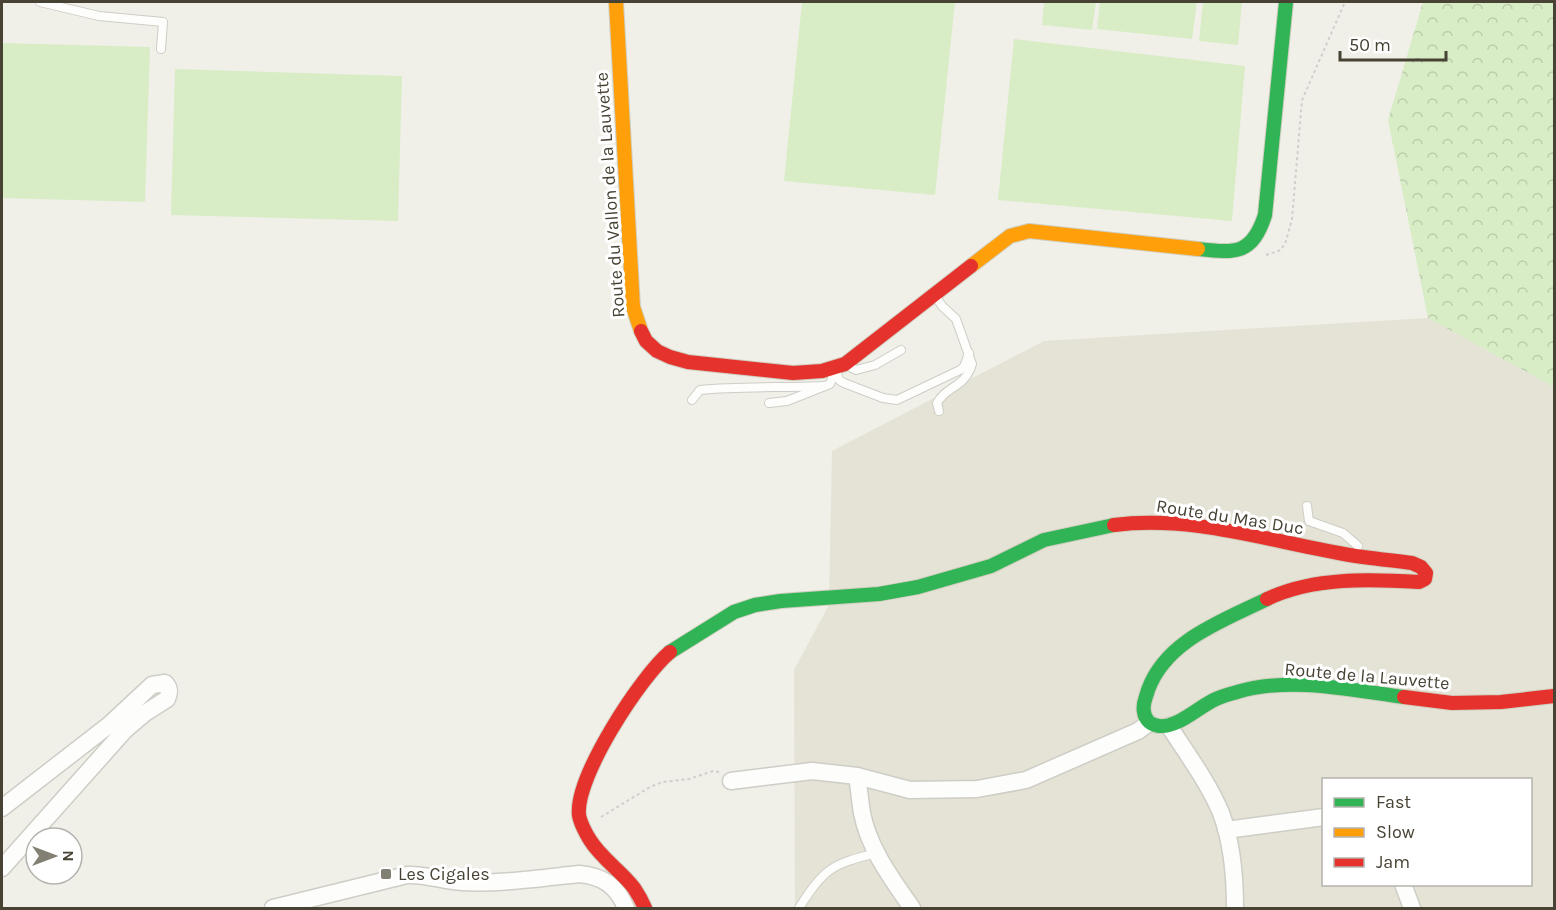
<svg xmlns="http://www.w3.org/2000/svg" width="1556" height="910" viewBox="0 0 1556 910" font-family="Karla,sans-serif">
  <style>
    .residential { fill: #e5e3d5; fill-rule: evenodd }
    .forest { fill: url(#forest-crowns) }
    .park { fill: #d8edc6 }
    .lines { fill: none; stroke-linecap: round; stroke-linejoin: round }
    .lane-casing { stroke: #cecdc6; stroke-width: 10 }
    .street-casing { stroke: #cecdc6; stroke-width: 19 }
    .fast-casing { stroke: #d0cebf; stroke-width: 16 }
    .slow-casing { stroke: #d0cebf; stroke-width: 16 }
    .jam-casing { stroke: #d0cebf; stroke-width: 16 }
    .path { stroke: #d1cfca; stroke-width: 2; stroke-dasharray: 3 3; stroke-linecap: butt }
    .lane { stroke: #fdfdfc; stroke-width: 8 }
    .street { stroke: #fdfdfc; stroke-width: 16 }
    .fast { stroke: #30b455; stroke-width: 14 }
    .slow { stroke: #ff9f0a; stroke-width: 14 }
    .jam { stroke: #e5322d; stroke-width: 14 }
    .poi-dot { fill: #827f73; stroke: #fff; stroke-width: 2 }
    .labels { text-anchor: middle; stroke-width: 6; stroke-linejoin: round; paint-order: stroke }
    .street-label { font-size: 18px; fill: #474234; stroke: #fff }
    .poi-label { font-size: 18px; fill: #474234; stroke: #fff; text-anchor: start }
  </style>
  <defs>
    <pattern id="forest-crowns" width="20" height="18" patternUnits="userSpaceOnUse" patternTransform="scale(1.5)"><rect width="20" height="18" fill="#d8edc6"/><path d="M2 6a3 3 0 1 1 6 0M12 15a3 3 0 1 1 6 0" fill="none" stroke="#bbccab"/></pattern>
  </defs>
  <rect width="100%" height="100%" fill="#f0efe8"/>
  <path class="residential" d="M1428 318 1554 387V908H795L794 670 829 605 832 451 1044 341ZM1324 780H1530V884H1324Z"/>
  <path class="forest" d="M1423 2H1554V387L1428 318 1388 120Z"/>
  <g class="park">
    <path d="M802 2H955L935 195 784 181Z"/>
    <path d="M1044 2H1096L1092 30 1042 25Z"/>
    <path d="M1100 2H1197L1192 39 1097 29Z"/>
    <path d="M1203 2H1242L1238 45 1199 41Z"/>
    <path d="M1014 39 1245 66 1232 221 998 200Z"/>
    <path d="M2 43 150 47 145 202 2 198Z"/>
    <path d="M175 69 402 76 398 221 171 215Z"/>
  </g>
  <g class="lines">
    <g class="lane-casing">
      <g id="lane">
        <path d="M40 2 99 16 163 22 161 49"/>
        <path d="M936 297 942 306 956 319 972 364C965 388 946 386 937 403L939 411"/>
        <path d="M848 366 856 370 875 365 901 350"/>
        <path d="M836 370 839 380 844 383 883 398 897 400 960 370 964 367 969 353"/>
        <path d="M692 400 700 390C742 386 783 388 824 386"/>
        <path d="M769 403 787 401 830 384 832 379V371"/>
        <path d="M1307 506 1309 521 1343 533 1358 546"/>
        <path d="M799 908C824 869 831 864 877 853"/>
      </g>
    </g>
    <g class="street-casing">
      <g id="street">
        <path d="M1169 726C1187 754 1208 782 1221 813 1232 842 1235 878 1235 908"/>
        <path d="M731 781 812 771 857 776"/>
        <path d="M2 808 109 725 152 685 165 683C170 688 170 692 167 699L145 713 125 730 2 868"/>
        <path d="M1226 830 1324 817"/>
        <path d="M1403 884 1412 908"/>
        <path d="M273 908 407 875C426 874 443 881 462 882 501 884 541 878 579 874 603 876 617 886 626 908"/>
        <path d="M912 908C892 879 869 849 862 813 860 801 859 788 857 776L910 790 977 789 1026 780 1138 731 1149 723"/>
      </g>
    </g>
    <g class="fast-casing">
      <g id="fast">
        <path d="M1198 249C1236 253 1252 255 1265 215L1286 2"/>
        <path d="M1267 599C1223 621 1166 640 1148 690 1146 698 1142 704 1144 712 1145 720 1151 725 1159 726 1178 728 1198 707 1216 699 1222 696 1230 694 1237 692 1291 676 1350 690 1404 697"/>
        <path d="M670 652 734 612 755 605 781 601 879 594 918 587 991 566 1044 540 1114 525"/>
      </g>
    </g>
    <g class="slow-casing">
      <g id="slow">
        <path d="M616 2 633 307 641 331"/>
        <path d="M971 266 1010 236 1029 231 1198 249"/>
      </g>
    </g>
    <g class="jam-casing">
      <g id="jam">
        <path d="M641 331 646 341 657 351 670 357 688 362 793 373 822 371 845 364 971 266"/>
        <path d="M1114 525C1192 515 1268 541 1344 554 1366 558 1389 560 1412 563L1421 567 1426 573 1425 579 1419 582C1370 579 1313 577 1267 599"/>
        <path d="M1404 697 1452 703 1501 702 1554 696"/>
        <path d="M645 908C642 901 638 894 634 888 621 871 601 858 590 840 586 834 580 822 579 815 575 777 641 676 670 652"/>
      </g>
    </g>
    <g class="path">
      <path d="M1266 255 1281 250 1286 241 1292 219 1302 100 1345 2"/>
      <path d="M601 817 650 787 663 782 689 779 713 771 719 772"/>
    </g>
    <use href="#lane" class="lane"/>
    <use href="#street" class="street"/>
    <use href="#fast" class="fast"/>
    <use href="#slow" class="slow"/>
    <use href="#jam" class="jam"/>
  </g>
  <rect class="poi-dot" x="380" y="868" width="12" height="12" rx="3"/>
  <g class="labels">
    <g class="street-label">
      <text transform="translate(610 195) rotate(-94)" y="6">Route du Vallon de la Lauvette</text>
      <text transform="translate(1230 517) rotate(9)" y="6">Route du Mas Duc</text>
      <text transform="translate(1367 676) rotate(5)" y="6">Route de la Lauvette</text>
    </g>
    <g class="poi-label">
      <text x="398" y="880">Les Cigales</text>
    </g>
  </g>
  <rect width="1556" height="910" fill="none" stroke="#474234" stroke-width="6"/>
  <rect x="1322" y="778" width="210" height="108" fill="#ffffff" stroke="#b5b3ae" stroke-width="1.5"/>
  <rect x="1334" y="798" width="30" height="9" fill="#30b455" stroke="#b5b3ae" stroke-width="1.5"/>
  <text x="1376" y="808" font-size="18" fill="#474234">Fast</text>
  <rect x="1334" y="828" width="30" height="9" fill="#ff9f0a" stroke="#b5b3ae" stroke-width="1.5"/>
  <text x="1376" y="838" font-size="18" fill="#474234">Slow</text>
  <rect x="1334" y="858" width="30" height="9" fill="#e5322d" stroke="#b5b3ae" stroke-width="1.5"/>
  <text x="1376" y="868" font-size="18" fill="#474234">Jam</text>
  <g transform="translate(54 856) rotate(90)"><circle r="28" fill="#ffffff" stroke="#b5b3ae" stroke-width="1.5"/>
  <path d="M0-4.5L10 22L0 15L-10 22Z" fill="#827f73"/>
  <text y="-9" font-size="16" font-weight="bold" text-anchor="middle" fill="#474234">N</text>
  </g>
  <path d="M1340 51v9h106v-9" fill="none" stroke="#474234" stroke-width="3"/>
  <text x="1349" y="51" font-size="18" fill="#474234" stroke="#ffffff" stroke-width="4.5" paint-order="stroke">50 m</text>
</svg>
